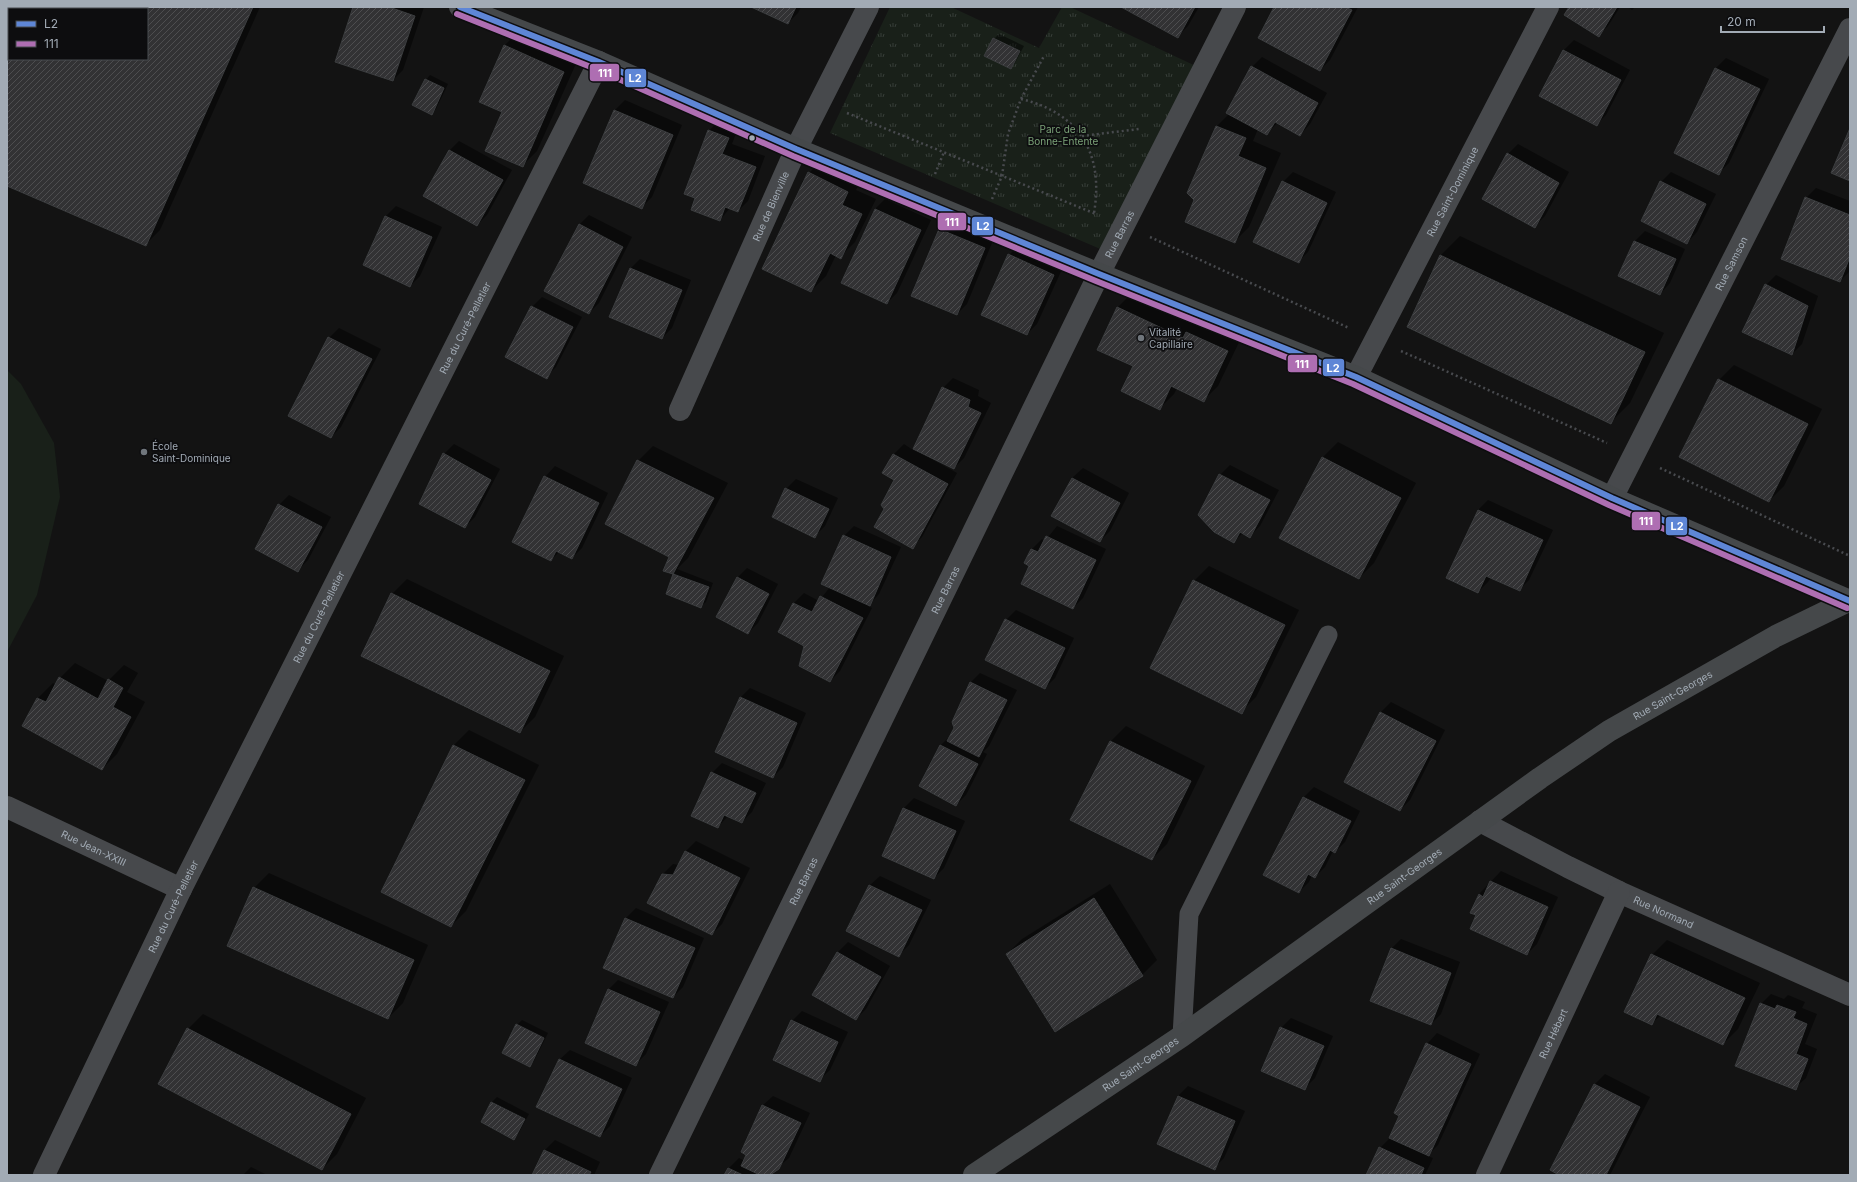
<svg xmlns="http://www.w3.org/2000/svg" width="1857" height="1182" viewBox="0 0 1857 1182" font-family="Inter,sans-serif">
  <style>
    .grass { fill: url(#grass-tufts) }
    .pitch { fill: #192019 }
    .shadow { fill: #0007; fill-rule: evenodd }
    .building { fill: url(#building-hatch); stroke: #3b3d3f; fill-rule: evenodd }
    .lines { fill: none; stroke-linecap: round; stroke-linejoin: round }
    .path { stroke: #484a4e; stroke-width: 2.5; stroke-dasharray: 2 3; stroke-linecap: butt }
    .lane { stroke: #47494c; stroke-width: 19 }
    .street { stroke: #47494c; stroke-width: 22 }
    .secondary { stroke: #45484a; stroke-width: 22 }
    .bus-1-casing { stroke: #0d0d0f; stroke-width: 9 }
    .bus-2-casing { stroke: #0d0d0f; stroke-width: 9 }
    .bus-1 { stroke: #5e86d6; stroke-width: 6 }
    .bus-2 { stroke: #ae6eb2; stroke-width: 6 }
    .bus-dot { fill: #a2abb5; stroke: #0d0d0f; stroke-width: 1.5 }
    .poi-dot { fill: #70767c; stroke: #0d0d0f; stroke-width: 1.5 }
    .labels { text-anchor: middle; stroke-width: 3.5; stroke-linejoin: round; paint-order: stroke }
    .park-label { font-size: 10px; fill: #7ba278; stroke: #0d0d0f }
    .street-label { font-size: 10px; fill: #a2abb5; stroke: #0d0d0f }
    .poi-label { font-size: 10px; fill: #a2abb5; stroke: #0d0d0f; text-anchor: start }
    .line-badge { stroke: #0d0d0f; stroke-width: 1.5 }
    .badge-label { font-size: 11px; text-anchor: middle; font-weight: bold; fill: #fff }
  </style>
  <defs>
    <pattern id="grass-tufts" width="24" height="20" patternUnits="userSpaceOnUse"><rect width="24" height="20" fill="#192019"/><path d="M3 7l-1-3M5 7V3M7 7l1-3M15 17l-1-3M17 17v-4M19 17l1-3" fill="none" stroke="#373e38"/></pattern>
    <pattern id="building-hatch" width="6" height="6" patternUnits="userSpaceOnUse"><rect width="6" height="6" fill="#323234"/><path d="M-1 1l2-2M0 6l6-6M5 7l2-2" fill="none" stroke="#4d4d4f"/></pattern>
  </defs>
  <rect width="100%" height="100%" fill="#131313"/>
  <path class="grass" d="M890 7H951L1039 48 1062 7H1070L1200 68 1105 251 830 133Z"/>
  <path class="pitch" d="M7 370 21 384 54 443 60 497 37 595 7 652Z"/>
  <g class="shadow">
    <path d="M7 7H260L160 230 145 245 7 185ZM9 9H147V59H9Z"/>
    <path d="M354 7H424L403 70 393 80Z"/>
    <path d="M753 7H801L798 13 788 23Z"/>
    <path d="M1123 7H1199L1188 26 1178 36Z"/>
    <path d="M1275 7H1358L1330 60 1320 70Z"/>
    <path d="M1571 7H1620L1608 26 1598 36Z"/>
    <path d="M1628 7H1635L1632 10Z"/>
    <path d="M519 31 579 57 537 151 522 166 503 111 504 46Z"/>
    <path d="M999 34 1024 46 1015 63 1011 68 994 39Z"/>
    <path d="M1574 40 1630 70 1606 115 1596 125 1541 95 1564 50Z"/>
    <path d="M1262 57 1327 93 1310 124 1300 135 1278 122 1267 134 1258 129 1253 141 1281 153 1249 227 1234 242 1189 192 1217 126 1229 114 1252 67Z"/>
    <path d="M1726 58 1769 79 1729 163 1719 173 1676 152 1716 68Z"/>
    <path d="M430 75 448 84 436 109 431 114 426 80Z"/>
    <path d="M625 100 682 125 652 197 642 207 615 110Z"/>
    <path d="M719 120 738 128 732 144 765 156 748 201 738 211 730 208 720 220 709 131Z"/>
    <path d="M459 141 512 170 487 215 477 225 449 151Z"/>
    <path d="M1518 144 1569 172 1545 216 1535 226 1508 154Z"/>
    <path d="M824 158 862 177 856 190 876 199 855 242 840 257 836 255 826 276 811 291 809 173Z"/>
    <path d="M1293 172 1336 192 1308 252 1298 262 1283 182Z"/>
    <path d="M1671 172 1716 194 1697 232 1687 243 1661 182Z"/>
    <path d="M1816 188 1850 201V271L1840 281 1806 198Z"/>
    <path d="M885 199 931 220 897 293 887 303 842 282 875 209Z"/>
    <path d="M396 206 442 227 420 276 410 286 386 216Z"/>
    <path d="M589 215 632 237 599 303 589 313 579 225Z"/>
    <path d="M950 220 994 238 967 304 957 314 940 230Z"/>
    <path d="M1645 231 1685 249 1670 283 1660 294 1620 276 1635 241Z"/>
    <path d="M1460 236 1664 333 1630 403 1611 422 1408 326 1441 255Z"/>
    <path d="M1019 245 1064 265 1037 324 1027 334 1009 255Z"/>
    <path d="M640 259 691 280 672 328 662 338 630 269Z"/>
    <path d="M1776 275 1818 296 1802 344 1792 354 1766 285Z"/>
    <path d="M1133 292 1242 336 1218 386 1203 401 1177 388 1174 394 1159 409 1134 366 1099 349 1118 307Z"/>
    <path d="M542 297 582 317 556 367 546 377 532 307Z"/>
    <path d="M339 328 381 349 341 427 331 437 329 338Z"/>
    <path d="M1734 365 1822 409 1784 486 1769 501 1719 380Z"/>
    <path d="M953 378 979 390 978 396 991 403 964 458 954 468 916 449 915 450 957 473 922 537 912 547 885 509 896 479 894 454 904 444 913 450 943 388Z"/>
    <path d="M1338 442 1416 483 1374 563 1359 578 1281 537 1323 457Z"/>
    <path d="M454 444 500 469 475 517 465 527 444 454Z"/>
    <path d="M653 446 728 483 688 558 677 569 713 583 706 602 701 606 667 593 675 573 664 570 671 556 638 461Z"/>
    <path d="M1230 465 1279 490 1260 526 1250 536 1243 533 1234 541 1220 475Z"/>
    <path d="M555 466 608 493 582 548 572 558 559 552 551 560 545 477Z"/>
    <path d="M1083 468 1129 493 1110 531 1100 541 1072 478Z"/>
    <path d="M796 479 838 498 825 526 815 536 786 489Z"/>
    <path d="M289 495 331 517 308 560 298 570 279 505Z"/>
    <path d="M1488 500 1553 530 1529 580 1519 590 1491 577 1488 582 1478 592V510Z"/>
    <path d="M854 526 901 547 879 594 868 606 872 608 840 671 830 681 805 645 779 632 794 603 804 593 819 601 830 587 844 536Z"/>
    <path d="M1057 526 1106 549 1083 598 1073 608 1031 566 1025 563 1032 549 1042 539 1045 541Z"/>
    <path d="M1209 566 1299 610 1256 697 1241 712 1194 581Z"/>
    <path d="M747 568 778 584 758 623 748 633 737 578Z"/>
    <path d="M407 579 564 656 535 717 520 732 392 594Z"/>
    <path d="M1016 610 1074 638 1055 678 1045 688 1006 620Z"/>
    <path d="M75 663 108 681 124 665 138 673 127 692 145 702 117 754 102 769 23 725 38 698 53 683 56 685 60 678Z"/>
    <path d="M980 673 1017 690 989 746 983 752 987 754 966 795 956 805 920 786 941 745 951 735 955 728 970 683Z"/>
    <path d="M750 688 806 713 783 767 773 777 740 698Z"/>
    <path d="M1391 702 1445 730 1410 800 1400 810 1346 782 1381 712Z"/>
    <path d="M1126 726 1205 766 1167 844 1152 859 1072 820 1111 741Z"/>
    <path d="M469 730 539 765 466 911 451 926 382 891 454 745Z"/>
    <path d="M722 763 766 783 752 812 742 822 728 816 718 827 712 773Z"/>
    <path d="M1314 787 1360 811 1345 842 1335 852 1333 851 1325 867 1315 877 1312 875 1309 882 1299 892 1264 874 1304 797Z"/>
    <path d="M914 798 965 821 944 868 934 878 884 855 904 808Z"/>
    <path d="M696 841 750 868 722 924 712 934 663 874 673 864 679 865 686 851Z"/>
    <path d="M1501 871 1558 897 1537 944 1527 954 1478 915 1479 894Z"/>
    <path d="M269 873 428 945 403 1003 388 1018 254 888Z"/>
    <path d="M880 876 931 900 909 945 899 955 869 886Z"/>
    <path d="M1110 884 1157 960 1142 975 1007 954 1022 939Z"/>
    <path d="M636 908 704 938 683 987 673 997 604 967 626 918Z"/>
    <path d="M1401 939 1460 962 1441 1014 1431 1024 1391 949Z"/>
    <path d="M1667 940 1760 983 1738 1029 1723 1044 1661 1015 1652 1023V955Z"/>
    <path d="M848 942 890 966 866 1009 856 1019 814 994 838 952Z"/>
    <path d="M618 980 669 1002 646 1054 636 1064 608 990Z"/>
    <path d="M1771 994 1784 999 1788 995 1805 1002 1802 1008 1817 1014 1805 1044 1817 1049 1806 1078 1795 1088 1761 1004Z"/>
    <path d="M802 1011 848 1032 830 1070 819 1080 792 1021Z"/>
    <path d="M203 1014 366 1098 337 1154 322 1169 188 1029Z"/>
    <path d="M1291 1018 1333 1036 1315 1078 1305 1088 1281 1028Z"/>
    <path d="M522 1020 548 1033 534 1061 529 1066 517 1025Z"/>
    <path d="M1437 1033 1480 1054 1438 1145 1427 1156 1433 1158 1425 1175H1367L1380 1148 1390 1138 1401 1115 1427 1044Z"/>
    <path d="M570 1050 632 1078 610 1126 600 1136 559 1060Z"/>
    <path d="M1605 1074 1650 1097 1610 1175H1562L1552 1170 1595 1084Z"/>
    <path d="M1188 1086 1245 1111 1224 1158 1214 1168 1178 1096Z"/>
    <path d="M773 1096 810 1113 789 1158 770 1174 773 1175H726L729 1168 739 1158 745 1161 762 1106Z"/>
    <path d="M497 1097 529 1114 518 1134 513 1139 482 1122 492 1102Z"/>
    <path d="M555 1140 600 1162 594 1175H533L545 1150Z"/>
    <path d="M251 1167 267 1175H243Z"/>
  </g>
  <g class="building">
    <path d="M7 7H253L146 246 7 186ZM9 9H147V59H9Z"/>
    <path d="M353 7H389L415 16 393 81 335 62Z"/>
    <path d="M751 7H796L788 24Z"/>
    <path d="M1121 7H1195L1178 38Z"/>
    <path d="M1274 7H1345L1352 10 1320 71 1258 38Z"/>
    <path d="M1569 7H1617L1599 37 1564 15Z"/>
    <path d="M993 38 1020 51 1011 69 984 56Z"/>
    <path d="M504 45 564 72 523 167 485 151 502 112 479 102Z"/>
    <path d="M1563 50 1621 80 1597 126 1539 96Z"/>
    <path d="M1251 66 1318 103 1300 136 1275 122 1267 135 1226 113Z"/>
    <path d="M1715 68 1760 89 1719 175 1674 153Z"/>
    <path d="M425 79 444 88 432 115 412 105Z"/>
    <path d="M614 110 673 135 642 209 583 183Z"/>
    <path d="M1216 126 1246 138 1238 156 1266 168 1235 243 1185 222 1194 200 1187 193Z"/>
    <path d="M1850 128V181L1831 173Z"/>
    <path d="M708 130 729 138 722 154 756 167 738 212 725 207 720 221 691 210 695 198 684 194Z"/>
    <path d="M449 150 503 180 477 226 423 196Z"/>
    <path d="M1507 153 1559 183 1535 228 1482 199Z"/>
    <path d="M808 172 848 192 842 205 862 214 841 259 830 253 811 292 762 269Z"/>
    <path d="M1282 181 1327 203 1299 263 1253 242Z"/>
    <path d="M1660 181 1706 204 1687 244 1641 221Z"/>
    <path d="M1805 197 1850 215V257L1840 282 1781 259Z"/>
    <path d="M875 209 921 230 887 304 841 283Z"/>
    <path d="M385 216 432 237 410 287 363 265Z"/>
    <path d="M579 224 623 247 589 314 544 291Z"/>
    <path d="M939 229 985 248 957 315 911 296Z"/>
    <path d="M1634 241 1676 259 1660 295 1618 276Z"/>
    <path d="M1008 254 1054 275 1027 335 981 315Z"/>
    <path d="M1440 255 1645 352 1611 424 1407 327Z"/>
    <path d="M630 268 682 290 662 339 609 317Z"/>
    <path d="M1765 284 1808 306 1792 355 1742 332Z"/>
    <path d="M531 306 573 327 547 379 505 357Z"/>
    <path d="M1117 307 1183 338 1186 332 1228 351 1204 402 1171 386 1160 410 1121 391 1133 366 1097 350Z"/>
    <path d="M328 337 372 359 331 438 288 416Z"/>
    <path d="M1718 379 1808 424 1769 502 1679 457Z"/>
    <path d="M942 387 970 400 968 407 981 413 954 469 913 449Z"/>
    <path d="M443 453 491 480 465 528 419 504Z"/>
    <path d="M893 454 948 484 913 549 874 527 884 509 881 505 894 480 882 473Z"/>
    <path d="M1322 457 1401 498 1359 579 1279 538Z"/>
    <path d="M637 460 714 498 673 574 663 571 669 557 605 524Z"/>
    <path d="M1219 474 1270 500 1250 538 1240 532 1234 543 1214 532 1198 515Z"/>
    <path d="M544 476 599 503 572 559 556 551 551 561 512 542Z"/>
    <path d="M1072 478 1120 503 1100 542 1051 516Z"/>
    <path d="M785 488 829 509 815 538 772 517Z"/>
    <path d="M278 504 322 527 298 572 255 549Z"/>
    <path d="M1478 510 1543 540 1520 591 1486 576 1478 593 1446 578Z"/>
    <path d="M843 535 891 557 870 606 821 584Z"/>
    <path d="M1046 536 1096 560 1073 609 1021 584 1029 566 1024 563 1031 549 1038 552Z"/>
    <path d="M673 574 709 587 701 608 666 594Z"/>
    <path d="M737 577 769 594 748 634 716 617Z"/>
    <path d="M1193 580 1285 625 1242 714 1150 668Z"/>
    <path d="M391 593 550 671 520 733 361 656Z"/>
    <path d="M820 596 863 618 830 682 799 666 804 646 778 632 793 603 812 612Z"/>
    <path d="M1005 619 1065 648 1045 689 985 660Z"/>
    <path d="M59 677 98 699 108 679 123 688 113 707 131 717 102 770 22 726 37 698 46 702Z"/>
    <path d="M970 682 1007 700 979 757 947 741 954 728 952 722Z"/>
    <path d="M740 697 797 723 773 778 715 752Z"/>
    <path d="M1380 712 1436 741 1400 811 1344 782Z"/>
    <path d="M1110 741 1191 781 1152 860 1070 820Z"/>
    <path d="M453 745 525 780 451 927 381 892Z"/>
    <path d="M940 745 978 764 956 806 919 786Z"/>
    <path d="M711 772 756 793 742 823 724 815 718 828 691 816Z"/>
    <path d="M1303 797 1351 821 1335 853 1330 850 1315 878 1308 874 1299 893 1263 875Z"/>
    <path d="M903 808 956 831 934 879 882 856Z"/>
    <path d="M685 851 740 878 712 935 647 903 662 874 673 875Z"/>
    <path d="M1490 881 1548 907 1527 955 1470 929 1476 915 1470 913 1479 894 1483 897Z"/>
    <path d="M869 885 922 910 899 957 846 931Z"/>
    <path d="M253 887 414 960 388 1019 227 946Z"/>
    <path d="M1094 898 1143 976 1055 1032 1006 954Z"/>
    <path d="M625 918 695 948 673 998 603 968Z"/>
    <path d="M1391 948 1451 973 1431 1025 1370 1001Z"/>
    <path d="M837 952 881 977 856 1020 812 995Z"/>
    <path d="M1651 954 1745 998 1723 1045 1657 1014 1652 1025 1624 1012Z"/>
    <path d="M608 989 660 1012 636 1066 585 1043Z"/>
    <path d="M1760 1003 1775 1009 1777 1005 1796 1012 1793 1018 1807 1024 1796 1054 1808 1059 1796 1090 1735 1066Z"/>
    <path d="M791 1020 838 1042 820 1082 773 1060Z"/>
    <path d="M516 1024 544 1038 530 1067 502 1053Z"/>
    <path d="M1280 1027 1324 1046 1305 1090 1261 1071Z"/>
    <path d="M187 1028 351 1114 322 1170 158 1084Z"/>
    <path d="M1426 1043 1471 1064 1429 1156 1389 1138 1399 1116 1394 1113Z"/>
    <path d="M559 1059 622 1089 600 1137 536 1107Z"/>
    <path d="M1594 1084 1640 1107 1606 1175H1559L1550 1170Z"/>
    <path d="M1178 1096 1235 1121 1215 1170 1157 1144Z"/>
    <path d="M491 1102 525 1119 514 1140 481 1122Z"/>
    <path d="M762 1105 801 1123 779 1169 770 1175H760L741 1166 746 1155 741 1152Z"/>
    <path d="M1379 1147 1424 1168 1421 1175H1366Z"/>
    <path d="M544 1150 591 1172 589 1175H532Z"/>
    <path d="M728 1168 743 1175H724Z"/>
  </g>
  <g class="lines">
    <g class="path">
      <path d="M1021 99C1080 113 1104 154 1094 213"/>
      <path d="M847 113 1096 214"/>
      <path d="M1082 136 1139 129"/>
      <path d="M935 174 944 152"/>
      <path d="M992 199 1002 176 1008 134 1021 99 1044 56"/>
      <path d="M1150 237 1349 328"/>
      <path d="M1401 351 1607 443"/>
      <path d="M1660 468 1850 556"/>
    </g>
    <path class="lane" d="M1182 1036 1189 914 1328 635"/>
    <g class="street">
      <path id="s1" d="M1356 377 1548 7"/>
      <path id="s2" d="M680 410 796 149 868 7"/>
      <path id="s3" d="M1612 498 1850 29"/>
      <path id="s4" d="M7 807 181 889"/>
      <path id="s5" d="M1480 821 1568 867 1619 892 1850 995"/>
      <path id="s6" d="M44 1175 181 889 599 62"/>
      <path id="s7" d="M660 1175 1099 274 1235 7"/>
      <path id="s8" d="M1487 1175 1619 892"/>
    </g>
    <g class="secondary">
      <path d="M460 7 599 62 796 149 1099 274 1356 377 1612 498 1850 601"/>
      <path id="s9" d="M974 1175 1182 1036 1540 778 1609 731 1776 636 1848 601"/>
    </g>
    <g class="bus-1-casing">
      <path id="bus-1" d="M460 7 599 62 796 149 1099 274 1356 377 1612 498 1850 601"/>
    </g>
    <g class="bus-2-casing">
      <path id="bus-2" d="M457 14 596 69 793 156 1096 281 1353 384 1609 505 1847 608"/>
    </g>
    <use href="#bus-1" class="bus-1"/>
    <use href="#bus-2" class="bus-2"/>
  </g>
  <circle class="bus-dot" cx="752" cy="138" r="3.5"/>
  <g class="poi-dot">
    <circle cx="1141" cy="338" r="4"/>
    <circle cx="144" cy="452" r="4"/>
  </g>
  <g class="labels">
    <g class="park-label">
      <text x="1063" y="133">Parc de la<tspan x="1063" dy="12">Bonne-Entente</tspan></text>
    </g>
    <g class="street-label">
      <text dy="4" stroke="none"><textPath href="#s1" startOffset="209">Rue Saint-Dominique</textPath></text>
      <text dy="4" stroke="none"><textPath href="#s2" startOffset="223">Rue de Bienville</textPath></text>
      <text dy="4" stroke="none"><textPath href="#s7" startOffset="1047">Rue Barras</textPath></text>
      <text dy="4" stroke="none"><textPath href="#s3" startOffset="263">Rue Samson</textPath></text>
      <text dy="4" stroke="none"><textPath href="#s6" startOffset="946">Rue du Curé-Pelletier</textPath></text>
      <text dy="4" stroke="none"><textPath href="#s7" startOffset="651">Rue Barras</textPath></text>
      <text dy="4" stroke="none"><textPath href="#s6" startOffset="622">Rue du Curé-Pelletier</textPath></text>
      <text dy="4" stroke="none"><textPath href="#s9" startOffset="848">Rue Saint-Georges</textPath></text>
      <text dy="4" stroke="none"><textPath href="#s4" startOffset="96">Rue Jean-XXIII</textPath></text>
      <text dy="4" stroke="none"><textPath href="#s9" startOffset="524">Rue Saint-Georges</textPath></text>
      <text dy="4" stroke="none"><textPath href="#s7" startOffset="327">Rue Barras</textPath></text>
      <text dy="4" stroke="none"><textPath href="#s6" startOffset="298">Rue du Curé-Pelletier</textPath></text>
      <text dy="4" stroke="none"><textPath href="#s5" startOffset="205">Rue Normand</textPath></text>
      <text dy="4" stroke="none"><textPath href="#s8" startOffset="156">Rue Hébert</textPath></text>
      <text dy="4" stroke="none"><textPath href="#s9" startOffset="200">Rue Saint-Georges</textPath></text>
    </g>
    <g class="poi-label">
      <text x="1149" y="336">Vitalité<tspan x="1149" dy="12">Capillaire</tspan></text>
      <text x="152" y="450">École<tspan x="152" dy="12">Saint-Dominique</tspan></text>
    </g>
  </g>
  <g class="line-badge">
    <rect x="589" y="63" width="31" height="19" rx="4" fill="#ae6eb2"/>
    <rect x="624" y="68" width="23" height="20" rx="4" fill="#5e86d6"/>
    <rect x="937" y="212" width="30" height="19" rx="4" fill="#ae6eb2"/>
    <rect x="971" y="216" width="23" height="20" rx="4" fill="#5e86d6"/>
    <rect x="1287" y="354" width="31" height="19" rx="4" fill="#ae6eb2"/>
    <rect x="1322" y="358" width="23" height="19" rx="4" fill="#5e86d6"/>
    <rect x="1631" y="511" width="30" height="20" rx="4" fill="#ae6eb2"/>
    <rect x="1665" y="516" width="23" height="20" rx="4" fill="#5e86d6"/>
  </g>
  <g class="badge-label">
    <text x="605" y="77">111</text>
    <text x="635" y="82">L2</text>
    <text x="952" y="226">111</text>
    <text x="983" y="230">L2</text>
    <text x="1302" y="368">111</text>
    <text x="1333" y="372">L2</text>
    <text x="1646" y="525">111</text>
    <text x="1677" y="530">L2</text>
  </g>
  <rect width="1857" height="1182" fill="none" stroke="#a2abb5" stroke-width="16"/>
  <rect x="8" y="8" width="140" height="52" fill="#0d0d0f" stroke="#494c51"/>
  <rect x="16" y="21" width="20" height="6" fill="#5e86d6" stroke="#494c51"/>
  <text x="44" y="28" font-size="12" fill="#a2abb5">L2</text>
  <rect x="16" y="41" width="20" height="6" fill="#ae6eb2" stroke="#494c51"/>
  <text x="44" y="48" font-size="12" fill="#a2abb5">111</text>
  <path d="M1721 26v6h103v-6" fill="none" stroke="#a2abb5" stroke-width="2"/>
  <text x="1727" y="26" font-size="12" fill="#a2abb5" stroke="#0d0d0f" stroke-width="3" paint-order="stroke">20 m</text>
</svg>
